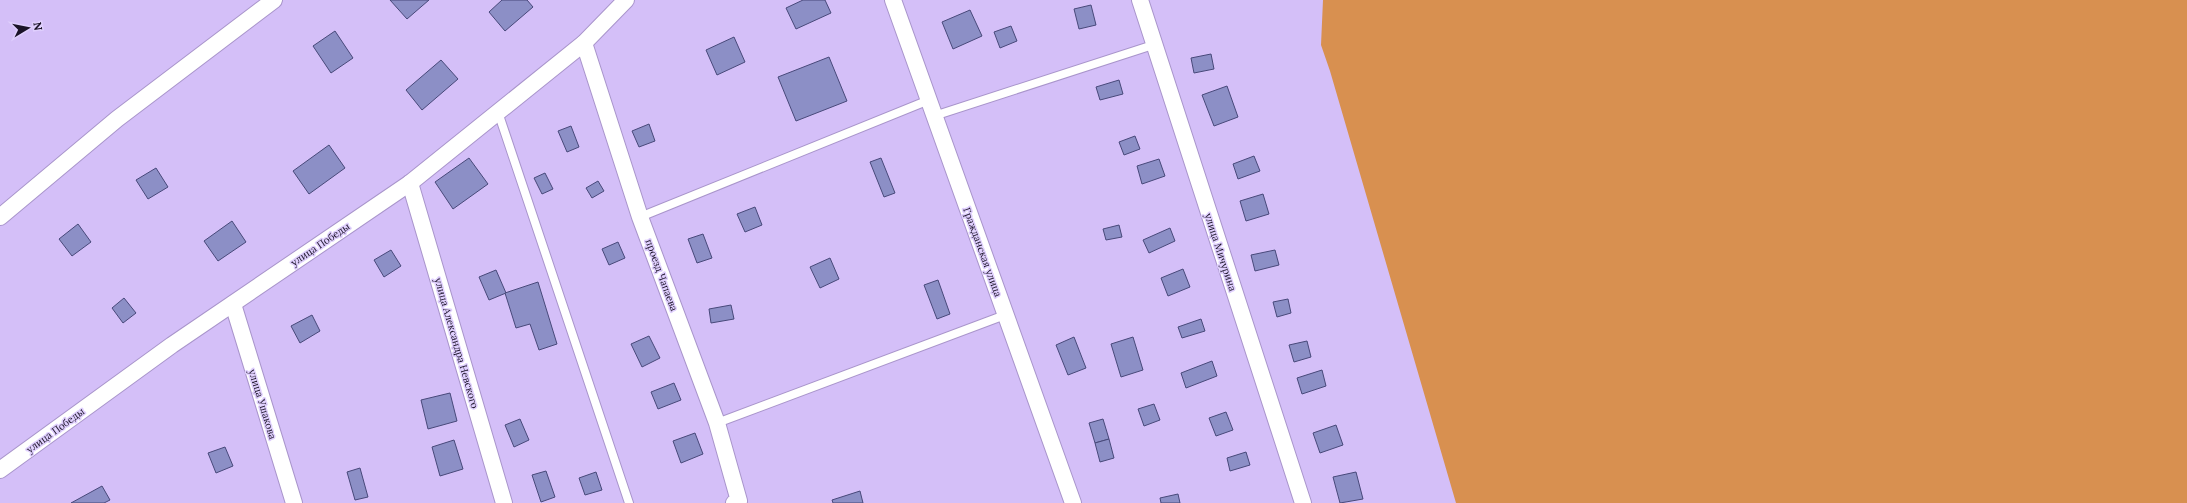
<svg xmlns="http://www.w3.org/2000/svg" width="2187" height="503" viewBox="0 0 2187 503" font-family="Lora,serif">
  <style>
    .green { fill: #d89050 }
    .building { fill: #8c8fc6; stroke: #48497a }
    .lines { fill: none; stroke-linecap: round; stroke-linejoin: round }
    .service-casing { stroke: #a995cb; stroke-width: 10 }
    .minor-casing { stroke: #a995cb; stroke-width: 18 }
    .service { stroke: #fff; stroke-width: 8 }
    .minor { stroke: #fff; stroke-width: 16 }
    .labels { text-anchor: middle; stroke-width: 3; stroke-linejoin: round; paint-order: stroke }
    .street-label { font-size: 10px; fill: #1b1328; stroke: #dfcffd }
  </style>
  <rect width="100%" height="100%" fill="#d4bff8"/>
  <path class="green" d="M1323 0H2187V503H1456L1330 71 1321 45Z"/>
  <g class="building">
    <path d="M390 0H429L407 19Z"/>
    <path d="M502 0H527L533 7 505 31 489 12Z"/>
    <path d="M803 0H825L831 13 796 29 786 8Z"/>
    <path d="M1091 5 1096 25 1079 29 1074 9Z"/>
    <path d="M970 10 982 36 953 49 942 22Z"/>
    <path d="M1011 26 1017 41 1000 48 994 32Z"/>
    <path d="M335 31 353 58 331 73 313 46Z"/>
    <path d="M734 37 745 62 717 75 706 50Z"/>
    <path d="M1211 54 1214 69 1194 73 1191 58Z"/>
    <path d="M829 57 847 101 796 121 778 77Z"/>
    <path d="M441 60 458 79 422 110 406 90Z"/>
    <path d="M1119 80 1123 94 1100 100 1096 87Z"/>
    <path d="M1227 86 1238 117 1214 126 1202 95Z"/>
    <path d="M649 124 655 141 639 147 632 131Z"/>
    <path d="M571 126 579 147 567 152 558 131Z"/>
    <path d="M1135 136 1140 149 1124 155 1119 142Z"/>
    <path d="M329 145 345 168 309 194 293 171Z"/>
    <path d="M1254 156 1260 171 1238 179 1233 164Z"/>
    <path d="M469 158 488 184 453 209 435 182Z"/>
    <path d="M881 158 895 193 884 197 870 162Z"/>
    <path d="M1159 159 1165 176 1142 184 1137 166Z"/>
    <path d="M156 168 168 187 148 199 136 180Z"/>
    <path d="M545 173 553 189 542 194 534 178Z"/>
    <path d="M598 181 604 191 592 198 586 188Z"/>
    <path d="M1263 194 1269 214 1246 221 1240 201Z"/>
    <path d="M755 207 762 225 745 232 737 214Z"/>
    <path d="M232 221 246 242 218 261 204 241Z"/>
    <path d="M78 224 91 242 72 256 59 239Z"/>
    <path d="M1119 225 1122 237 1106 240 1103 229Z"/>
    <path d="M1170 228 1175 241 1149 253 1143 240Z"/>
    <path d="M703 234 712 258 697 263 688 239Z"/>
    <path d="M618 242 625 258 609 265 602 249Z"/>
    <path d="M391 250 401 266 384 277 374 260Z"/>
    <path d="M1275 250 1279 265 1255 271 1251 255Z"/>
    <path d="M830 258 839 279 820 288 810 267Z"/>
    <path d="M1183 269 1190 287 1168 296 1161 278Z"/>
    <path d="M496 270 506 293 489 300 479 277Z"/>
    <path d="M938 280 950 314 937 319 924 285Z"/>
    <path d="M538 282 557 344 539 350 530 324 516 328 505 293Z"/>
    <path d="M124 298 136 313 123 323 112 308Z"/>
    <path d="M1288 299 1291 313 1277 317 1273 302Z"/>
    <path d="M731 305 734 319 711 323 709 309Z"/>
    <path d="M312 315 320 331 300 343 291 326Z"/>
    <path d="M1201 319 1205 331 1182 338 1178 327Z"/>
    <path d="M649 336 660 358 642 367 631 344Z"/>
    <path d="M1074 337 1086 368 1068 375 1056 345Z"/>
    <path d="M1133 337 1143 370 1121 377 1111 344Z"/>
    <path d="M1307 341 1311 357 1294 362 1289 345Z"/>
    <path d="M1212 361 1217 376 1186 388 1181 373Z"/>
    <path d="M1322 370 1326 386 1302 394 1297 378Z"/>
    <path d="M674 383 681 400 658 409 651 392Z"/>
    <path d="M450 393 457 421 428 429 421 400Z"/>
    <path d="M1154 404 1160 420 1144 426 1138 409Z"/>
    <path d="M1226 412 1233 430 1216 436 1209 418Z"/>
    <path d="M520 419 529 440 514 447 505 425Z"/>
    <path d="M1103 419 1109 439 1095 443 1089 423Z"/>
    <path d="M1336 425 1343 445 1320 453 1313 433Z"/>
    <path d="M695 433 703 454 681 463 673 441Z"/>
    <path d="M1109 439 1114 458 1100 462 1095 443Z"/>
    <path d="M454 440 463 469 440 476 432 447Z"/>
    <path d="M225 447 233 466 216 473 208 453Z"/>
    <path d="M1246 452 1250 465 1230 471 1227 458Z"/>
    <path d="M360 468 368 497 355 500 347 472Z"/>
    <path d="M546 471 555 497 541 502 532 475Z"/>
    <path d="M596 472 602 490 585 495 579 478Z"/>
    <path d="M1356 472 1363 499 1340 503 1333 477Z"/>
    <path d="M102 486 110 500 104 503H71Z"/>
    <path d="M860 491 863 503H833L832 500Z"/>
    <path d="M1178 494 1180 503H1161L1160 498Z"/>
  </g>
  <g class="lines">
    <g class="service-casing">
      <g id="service">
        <path d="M498 112 629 503"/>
        <path d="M934 116 1153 45"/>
        <path d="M640 217 929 100"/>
        <path d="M717 423 1005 315"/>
      </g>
    </g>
    <g class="minor-casing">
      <g id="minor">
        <path d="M893 0 1073 503"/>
        <path d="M1140 0 1303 503"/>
        <path d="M584 43 640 217 717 423 739 501 734 503"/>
        <path d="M410 183 504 503"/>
        <path d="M0 217 117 119 274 0"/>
        <path d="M233 304 294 503"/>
        <path d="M0 470 172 345 410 183 584 43 626 0"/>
      </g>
    </g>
    <use href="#service" class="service"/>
    <use href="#minor" class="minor"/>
  </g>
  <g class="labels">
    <g class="street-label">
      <text transform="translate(320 244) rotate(-34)" y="4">улица Победы</text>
      <text transform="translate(983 252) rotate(70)" y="4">Гражданская улица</text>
      <text transform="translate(1221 252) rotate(72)" y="4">улица Мичурина</text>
      <text transform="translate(662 275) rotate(70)" y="4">проезд Чапаева</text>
      <text transform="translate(457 343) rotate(74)" y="4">улица Александра Невского</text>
      <text transform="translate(263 404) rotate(73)" y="4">улица Ушакова</text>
      <text transform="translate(55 430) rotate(-36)" y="4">улица Победы</text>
    </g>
  </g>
  <g transform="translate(28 28) rotate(80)" stroke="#dfcffd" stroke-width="3" paint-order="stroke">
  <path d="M0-3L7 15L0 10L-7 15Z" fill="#1b1328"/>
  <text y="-6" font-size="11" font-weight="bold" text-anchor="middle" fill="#1b1328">N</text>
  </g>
</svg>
